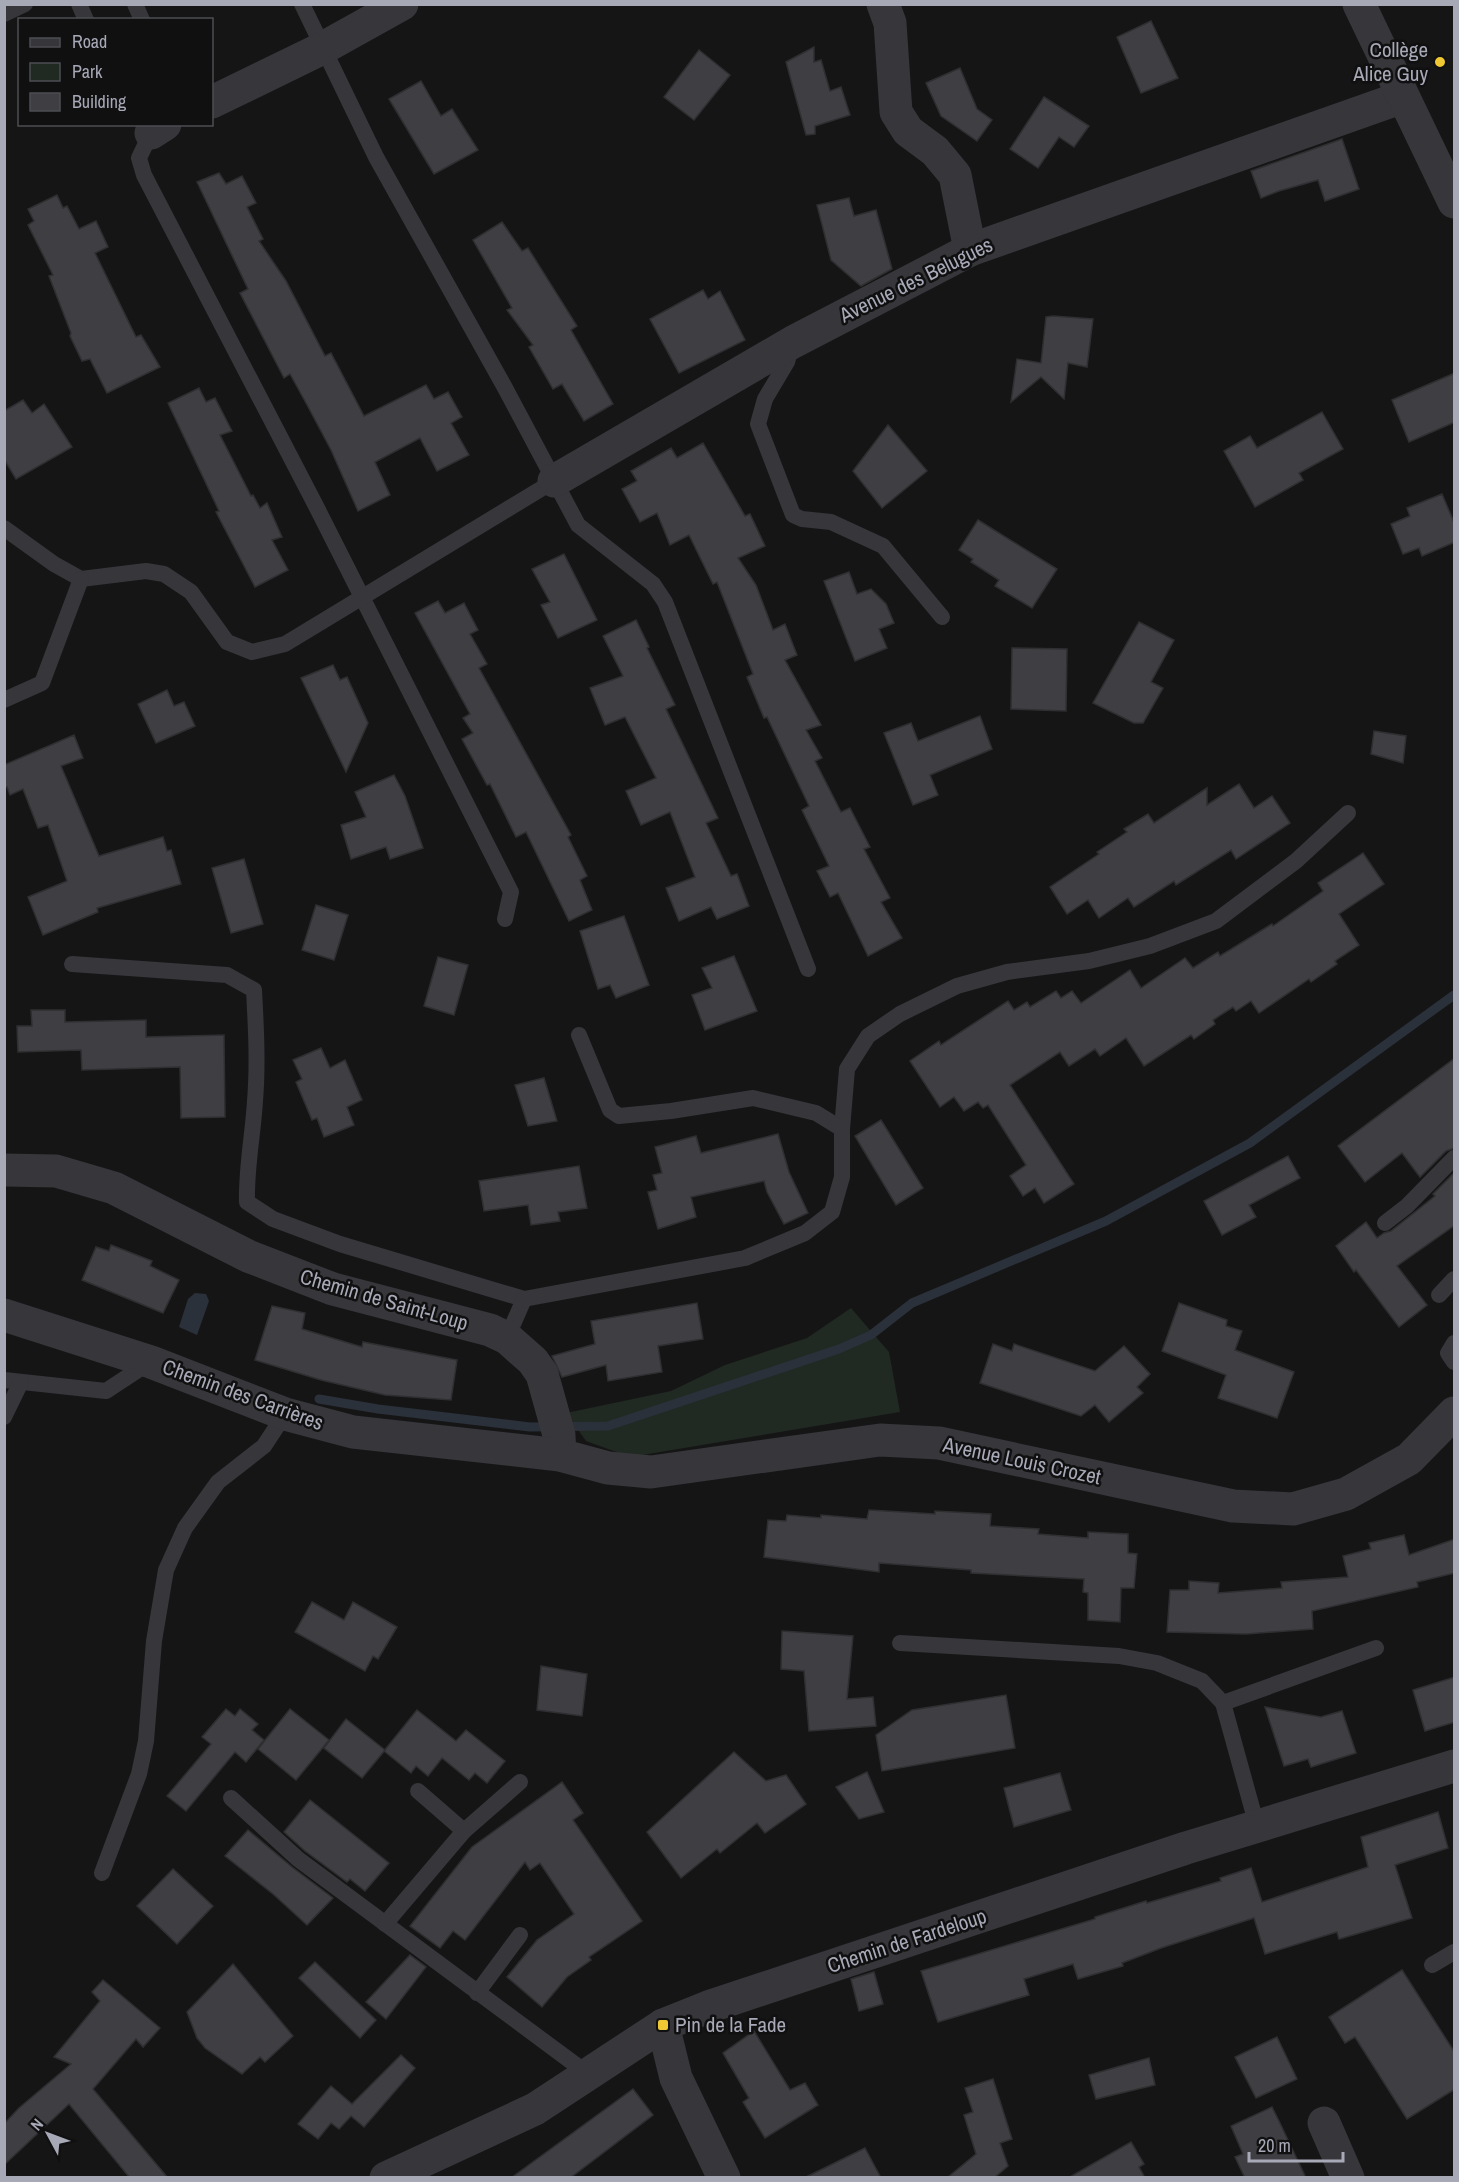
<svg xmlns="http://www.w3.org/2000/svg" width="1459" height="2182" viewBox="0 0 1459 2182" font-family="'Archivo Narrow',sans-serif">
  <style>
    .green { fill: #212923 }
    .water { fill: #2b313a }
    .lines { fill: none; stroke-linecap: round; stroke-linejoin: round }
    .stream { stroke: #2b313a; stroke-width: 9 }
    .building { fill: #3f3f43; stroke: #2f2f32; stroke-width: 1.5 }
    .service { stroke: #36363b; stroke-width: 16 }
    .minor { stroke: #36363b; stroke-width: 33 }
    .tertiary { stroke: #36363b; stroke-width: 33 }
    .poi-dot { fill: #f0c833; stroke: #101011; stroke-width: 2 }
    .labels { text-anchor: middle; stroke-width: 5; stroke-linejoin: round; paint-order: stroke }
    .poi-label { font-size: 21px; fill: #a7a9b7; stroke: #101011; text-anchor: end }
    .street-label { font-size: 21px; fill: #a7a9b7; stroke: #101011 }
  </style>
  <rect width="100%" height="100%" fill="#151516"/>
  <path class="green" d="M851 1308 889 1352 900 1412 630 1457 586 1441 566 1413 671 1391 725 1365 807 1338Z"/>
  <path class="water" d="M195 1293 206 1294 209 1301 197 1335 179 1327 188 1299Z"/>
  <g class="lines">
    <path class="stream" d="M319 1399 378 1409 530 1427 608 1426 839 1349 871 1335 912 1303 1106 1221 1250 1143 1454 995"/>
  </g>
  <g class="building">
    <path d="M1151 21 1178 78 1141 93 1117 37Z"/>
    <path d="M814 47V62L821 60 830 91 841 87 850 115 815 126V134L806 135 786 62Z"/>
    <path d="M699 50 730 75 694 120 664 97Z"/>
    <path d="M960 68 977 109 992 120 977 141 941 116 926 83Z"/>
    <path d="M421 81 441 116 452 109 478 150 434 174 389 99Z"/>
    <path d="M1044 97 1089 126 1074 147 1059 137 1038 168 1010 149Z"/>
    <path d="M1342 139 1359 189 1325 201 1318 180 1279 191 1261 198 1251 171Z"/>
    <path d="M219 173 226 184 242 176 256 203 247 207 263 239 259 241 286 281 325 356 331 353 364 416 426 385 434 399 448 392 462 417 451 423 469 455 437 471 420 438 375 462 390 495 358 511 331 450 306 403 290 374 284 378 240 293 248 289 197 182Z"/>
    <path d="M57 195 63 208 67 206 79 229 96 221 108 247 95 253 136 337 141 335 160 367 107 393 90 359 82 361 70 336 71 333 49 276 53 275 28 225 34 221 28 209Z"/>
    <path d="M849 198 854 216 876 210 892 269 861 286 831 260 817 205Z"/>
    <path d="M502 222 522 251 528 248 577 326 571 330 613 404 584 421 562 384 553 389 529 347 533 345 507 310 512 308 473 240Z"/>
    <path d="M703 290 708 299 720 291 745 340 679 373 650 319Z"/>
    <path d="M1053 316 1093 319 1087 367 1068 363 1064 399 1041 377 1011 402 1017 359 1041 363 1046 317Z"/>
    <path d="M1455 373V422L1409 442 1392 400Z"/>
    <path d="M199 388 206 402 215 398 232 431 220 435 251 496 253 495 260 508 267 503 282 537 272 540 288 570 255 587 216 512 219 511 168 403Z"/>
    <path d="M23 400 32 413 44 404 72 447 16 479 4 459V411Z"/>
    <path d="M1322 412 1343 449 1299 473 1303 480 1255 507 1224 451 1250 436 1257 448Z"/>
    <path d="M888 425 927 471 882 508 853 471Z"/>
    <path d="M703 443 745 516 750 514 765 546 738 558 756 585 773 630 785 624 797 655 785 660 821 725 806 730 822 758 815 761 841 812 850 808 870 847 864 849 890 898 881 902 902 938 868 956 838 893 830 897 817 871 829 866 802 810 809 806 767 717 764 718 747 677 753 674 717 582 713 584 689 535 670 545 657 513 640 522 622 489 637 481 631 471 671 448 677 458Z"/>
    <path d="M1442 494 1455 525V542L1422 556 1419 548 1403 554 1391 524 1410 516 1407 508Z"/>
    <path d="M978 520 1057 569 1032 608 995 586 999 580 971 562 973 559 959 550Z"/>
    <path d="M564 554 597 620 558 638 541 605 550 602 532 569Z"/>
    <path d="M849 572 857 594 871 589 886 604 894 623 879 629 887 648 855 661 824 581Z"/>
    <path d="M438 601 445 613 464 603 478 630 470 634 487 664 479 668 571 835 568 837 587 876 580 880 592 910 569 921 526 832 516 837 490 784 487 785 462 739 473 733 463 718 470 714 415 613Z"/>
    <path d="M636 620 649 647 647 648 675 705 666 709 718 818 706 823 731 876 737 874 749 906 717 919 711 907 679 921 666 888 695 877 670 812 641 825 626 791 656 778 625 717 605 725 590 688 623 676 603 636Z"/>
    <path d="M1139 622 1174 640 1151 682 1163 688 1143 723H1134L1093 703Z"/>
    <path d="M1012 648 1067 649 1066 711 1011 709Z"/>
    <path d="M333 665 340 680 347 677 368 723 346 772 301 678Z"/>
    <path d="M167 690 174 706 184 702 195 726 156 743 138 704Z"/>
    <path d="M980 716 992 749 930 775 938 795 913 805 884 733 911 723 918 741Z"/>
    <path d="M1374 731 1406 736 1403 763 1371 754Z"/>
    <path d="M74 735 83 758 61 766 99 856 163 837 167 851 171 850 181 884 97 908 98 912 43 935 28 897 67 881 48 825 38 828 23 789 10 795 7 787 4 788V765Z"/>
    <path d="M394 775 405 796 423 848 390 859 386 847 351 859 341 825 366 817 355 792Z"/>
    <path d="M1239 784 1254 808 1272 796 1290 823 1236 859 1231 850 1176 885 1174 881 1134 907 1128 898 1099 918 1088 900 1067 914 1050 887 1099 854 1097 852 1127 832 1124 829 1148 814 1154 823 1207 788V805Z"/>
    <path d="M1363 853 1384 884 1339 914 1359 945 1335 961 1337 964 1311 982 1309 979 1259 1013 1251 1001 1236 1011 1233 1007 1213 1020 1215 1024 1194 1039 1191 1035 1144 1066 1126 1038 1100 1056 1095 1049 1069 1066 1060 1052 1010 1085 1074 1184 1044 1203 1035 1188 1023 1196 1010 1176 1026 1165 988 1105 983 1108 978 1102 964 1111 954 1097 940 1107 910 1061 939 1041 941 1045 1008 1001 1014 1010 1027 1002 1030 1007 1056 991 1061 998 1072 991 1081 1003 1130 970 1141 988 1185 958 1193 968 1218 952 1220 956 1272 924 1273 926 1323 891 1318 883Z"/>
    <path d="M244 859 263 924 231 933 212 868Z"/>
    <path d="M316 905 348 915 334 960 302 950Z"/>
    <path d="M624 916 649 985 616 998 610 985 598 989 580 931Z"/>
    <path d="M734 956 757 1011 705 1030 692 995 712 988 702 968Z"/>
    <path d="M438 957 468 965 454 1015 424 1006Z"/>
    <path d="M31 1010H65V1022L146 1020V1037L224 1035 225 1117 181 1118 180 1067 82 1070 81 1050 18 1052 17 1026H32Z"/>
    <path d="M321 1048 330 1068 345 1060 362 1100 347 1107 354 1125 324 1137 317 1118 312 1120 296 1082 302 1079 293 1060Z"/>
    <path d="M1455 1058V1148L1446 1151 1420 1177 1402 1153 1365 1182 1338 1146Z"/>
    <path d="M544 1078 557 1121 528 1126 515 1085Z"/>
    <path d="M881 1120 923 1188 896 1205 855 1136Z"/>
    <path d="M778 1134 789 1172 808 1213 784 1224 767 1192 764 1181 691 1197 696 1217 658 1229 648 1192 657 1190 653 1175 662 1173 655 1147 696 1136 701 1153Z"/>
    <path d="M1288 1156 1300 1178 1249 1205 1256 1217 1222 1235 1204 1201Z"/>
    <path d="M579 1166 587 1208 558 1212 560 1221 531 1225 528 1205 484 1211 479 1181Z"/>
    <path d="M1455 1172V1225L1397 1266 1427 1305 1399 1327 1356 1270 1354 1272 1336 1246 1366 1222 1377 1238 1384 1233 1391 1231 1435 1196 1433 1194Z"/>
    <path d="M111 1245 152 1261 150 1266 179 1280 163 1313 82 1280 96 1247 109 1251Z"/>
    <path d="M697 1303 703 1339 658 1346 662 1372 608 1381 606 1365 562 1377 552 1356 595 1344 591 1321Z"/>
    <path d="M1179 1303 1227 1320 1226 1326 1242 1331 1235 1350 1294 1372 1277 1418 1218 1398 1226 1375 1162 1351Z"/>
    <path d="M272 1306 305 1313 302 1329 362 1347 363 1342 457 1360 451 1400 385 1395 321 1380 255 1360Z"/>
    <path d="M993 1344 1012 1351 1014 1344 1095 1371 1124 1346 1150 1374 1137 1387 1143 1393 1109 1422 1095 1405 1081 1416 980 1383Z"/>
    <path d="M869 1510 935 1514V1511L991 1514 990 1526 1039 1529 1038 1534 1088 1538V1532L1128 1534V1553L1137 1554 1134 1588H1121L1120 1622 1088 1620V1593L1083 1592 1084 1579 971 1573V1570L879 1563V1572L764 1557 768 1520 786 1521 787 1515 821 1518V1515L867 1519Z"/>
    <path d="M1404 1535 1409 1555 1455 1539V1573L1417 1582 1418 1587 1312 1611 1313 1629 1246 1634 1167 1632 1170 1590H1189V1581L1219 1583 1218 1593 1282 1588 1281 1582 1348 1577 1343 1556 1371 1549 1369 1543Z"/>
    <path d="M312 1602 344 1620 353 1602 397 1627 378 1659 373 1656 365 1671 295 1632Z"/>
    <path d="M782 1631 853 1636 847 1699 873 1697 876 1726 809 1731 804 1671 781 1669Z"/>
    <path d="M541 1666 587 1674 582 1716 537 1710Z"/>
    <path d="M1455 1677V1722L1425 1731 1413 1690Z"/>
    <path d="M1006 1695 1015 1748 882 1771 876 1735 912 1710Z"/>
    <path d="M1265 1707 1321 1717 1342 1711 1356 1753 1311 1767 1308 1759 1284 1766Z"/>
    <path d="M226 1709 235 1716 240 1709 258 1724 252 1730 264 1740 246 1762 235 1752 186 1811 167 1796 211 1744 202 1737Z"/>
    <path d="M290 1709 329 1740 296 1780 258 1749Z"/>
    <path d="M417 1710 456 1741 466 1730 505 1761 487 1783 475 1773 469 1780 442 1758 428 1776 416 1766 411 1773 384 1751Z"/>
    <path d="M346 1719 385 1750 362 1778 324 1748Z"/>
    <path d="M734 1752 766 1781 786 1775 806 1804 765 1833 757 1823 720 1853 717 1849 681 1878 647 1832Z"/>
    <path d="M867 1772 884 1812 859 1819 836 1787Z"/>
    <path d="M1060 1773 1071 1810 1014 1827 1004 1788Z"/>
    <path d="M562 1782 583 1813 573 1820 642 1921 589 1957 591 1960 567 1977 542 2007 507 1977 537 1940 574 1914 540 1863 530 1870 525 1862 465 1940 453 1931 440 1948 410 1926 472 1847Z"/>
    <path d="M310 1800 389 1863 365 1891 350 1879 347 1882 305 1851 284 1832Z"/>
    <path d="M1438 1812 1448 1848 1395 1865 1412 1918 1339 1939 1337 1932 1265 1954 1254 1918 1161 1948 1122 1963 1123 1966 1078 1979 1073 1964 1024 1979 1029 1995 938 2022 921 1971 1095 1919V1917L1146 1901 1147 1903 1221 1881 1220 1878 1251 1868 1262 1902 1368 1867 1361 1837Z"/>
    <path d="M248 1830 292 1867 333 1898 307 1925 273 1894 225 1856Z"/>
    <path d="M173 1869 213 1906 177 1944 137 1906Z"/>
    <path d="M410 1955 426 1967 386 2019 366 2002Z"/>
    <path d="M315 1962 376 2020 360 2038 299 1978Z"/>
    <path d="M233 1964 293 2036 265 2062 260 2057 242 2074 205 2048 197 2038 187 2012Z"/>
    <path d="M1402 1970 1455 2053V2089L1407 2119 1355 2037 1345 2043 1329 2017Z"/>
    <path d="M874 1972 883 2004 859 2011 851 1979Z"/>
    <path d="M103 1980 160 2028 143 2047 136 2039 93 2089 168 2178H130L69 2104 4 2165V2124L19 2108 71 2064 54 2057 100 2001 92 1992Z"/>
    <path d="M754 2031 790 2090 805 2083 818 2105 765 2138 743 2102 749 2098 723 2053Z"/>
    <path d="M1277 2037 1297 2079 1256 2098 1235 2057Z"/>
    <path d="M401 2055 415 2068 364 2127 351 2116 339 2129 331 2123 318 2139 298 2124 331 2086 352 2104Z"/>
    <path d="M1149 2058 1155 2085 1096 2099 1089 2075Z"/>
    <path d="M993 2079 1012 2139 1000 2143 1008 2166 994 2178H947L976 2154 964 2115 973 2112 965 2088Z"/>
    <path d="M633 2089 653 2115 570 2178H511Z"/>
    <path d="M1272 2107 1279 2121 1306 2178H1245L1235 2157 1243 2154 1231 2126Z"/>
    <path d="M1131 2142 1144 2164 1139 2167 1145 2178H1068Z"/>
    <path d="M865 2148 881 2178H804Z"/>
  </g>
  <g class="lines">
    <g class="service">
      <path d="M79 4 86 20"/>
      <path d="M135 4 142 20"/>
      <path d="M302 4 376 157 504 386 578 525 653 584 665 602 808 969"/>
      <path d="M4 14 25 4"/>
      <path d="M151 133 139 158 144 175 316 506 511 892 505 919"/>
      <path d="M792 345 787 362 765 399 758 424 793 515 802 519 831 522 883 546 942 617"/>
      <path d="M4 528 54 564 81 579 146 571 164 574 191 592 227 642 252 652 285 644 554 481"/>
      <path d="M4 700 42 683 81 579"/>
      <path d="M72 964 227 975 254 990C256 1027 258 1064 255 1101 253 1135 246 1168 247 1202L273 1219 340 1244 524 1299 745 1258 805 1233 832 1212 842 1177V1129L847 1069 868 1036 900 1014 957 986 1007 972 1089 961 1150 946 1216 921 1296 861 1348 813"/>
      <path d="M579 1035 610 1110 619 1116 671 1111 753 1098 816 1113 842 1129"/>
      <path d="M1385 1223 1407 1206 1454 1158"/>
      <path d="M1439 1295 1454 1279"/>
      <path d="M507 1338 524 1299"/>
      <path d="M1454 1343 1448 1353 1454 1362"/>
      <path d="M4 1380 106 1391 150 1362"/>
      <path d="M4 1417 21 1382"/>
      <path d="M900 1643 1119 1656 1157 1663 1202 1681 1223 1703 1257 1826"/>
      <path d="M1223 1703 1376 1648"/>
      <path d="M418 1791 464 1831"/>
      <path d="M231 1798 298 1859 580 2068 587 2076"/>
      <path d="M102 1873 139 1774 146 1741 154 1641 166 1570 185 1528 218 1482 264 1446 285 1414"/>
      <path d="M385 1924 464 1831 520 1782"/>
      <path d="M1432 1965 1454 1952"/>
      <path d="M477 1993 520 1935"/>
    </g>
    <g class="minor">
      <path d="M883 4 890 23 896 112 908 131 935 151 955 175 970 250"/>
      <path d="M212 102 323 48 402 4"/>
      <path d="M151 133 165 124"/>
      <path d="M554 481 793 342 970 250 1403 97"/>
      <path d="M4 1170 56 1171 114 1188 248 1256 333 1289 490 1330 507 1338 533 1361 542 1374 559 1435 560 1455"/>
      <path d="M4 1315 151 1362 285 1414 353 1432 560 1455 608 1468 651 1472 880 1440 939 1443 1233 1506 1293 1509 1346 1494 1409 1459 1454 1413"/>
      <path d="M663 2025 676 2078 724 2178"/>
      <path d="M1324 2123 1348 2178"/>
      <path d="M386 2178 535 2109 663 2025 708 2007 1186 1848 1454 1766"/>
    </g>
    <path class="tertiary" d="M1359 4 1454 202"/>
  </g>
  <g class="poi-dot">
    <circle cx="1440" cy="62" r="6"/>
    <rect x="657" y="2019" width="12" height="12" rx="3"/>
  </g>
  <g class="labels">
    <g class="poi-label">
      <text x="1428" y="57">Collège<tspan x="1428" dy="24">Alice Guy</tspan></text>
      <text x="675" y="2032" text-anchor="start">Pin de la Fade</text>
    </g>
    <g class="street-label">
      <text transform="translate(916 280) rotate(-26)" y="7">Avenue des Belugues</text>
      <text transform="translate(384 1300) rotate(16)" y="7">Chemin de Saint-Loup</text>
      <text transform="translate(243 1395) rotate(20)" y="7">Chemin des Carrières</text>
      <text transform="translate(1022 1461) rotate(12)" y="7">Avenue Louis Crozet</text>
      <text transform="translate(907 1941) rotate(-18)" y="7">Chemin de Fardeloup</text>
    </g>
  </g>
  <rect width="1459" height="2182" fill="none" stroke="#a7a9b7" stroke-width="12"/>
  <rect x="18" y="18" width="195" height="108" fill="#101011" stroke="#4c4d53" stroke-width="1.5"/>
  <rect x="30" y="38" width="30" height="9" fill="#36363b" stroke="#4c4d53" stroke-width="1.5"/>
  <text x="72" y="48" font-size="18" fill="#a7a9b7">Road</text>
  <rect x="30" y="63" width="30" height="18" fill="#212923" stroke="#4c4d53" stroke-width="1.5"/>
  <text x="72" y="78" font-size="18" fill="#a7a9b7">Park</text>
  <rect x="30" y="93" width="30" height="18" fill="#3f3f43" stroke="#4c4d53" stroke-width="1.5"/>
  <text x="72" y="108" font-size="18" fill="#a7a9b7">Building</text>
  <g transform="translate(48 2134) rotate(311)" stroke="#101011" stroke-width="4.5" paint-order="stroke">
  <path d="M0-4.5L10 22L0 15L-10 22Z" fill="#a7a9b7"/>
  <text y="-9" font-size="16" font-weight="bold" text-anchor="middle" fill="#a7a9b7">N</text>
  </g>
  <path d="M1249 2152v9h94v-9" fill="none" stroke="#a7a9b7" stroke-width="3"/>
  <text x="1258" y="2152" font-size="18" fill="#a7a9b7" stroke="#101011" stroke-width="4.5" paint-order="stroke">20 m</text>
</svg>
